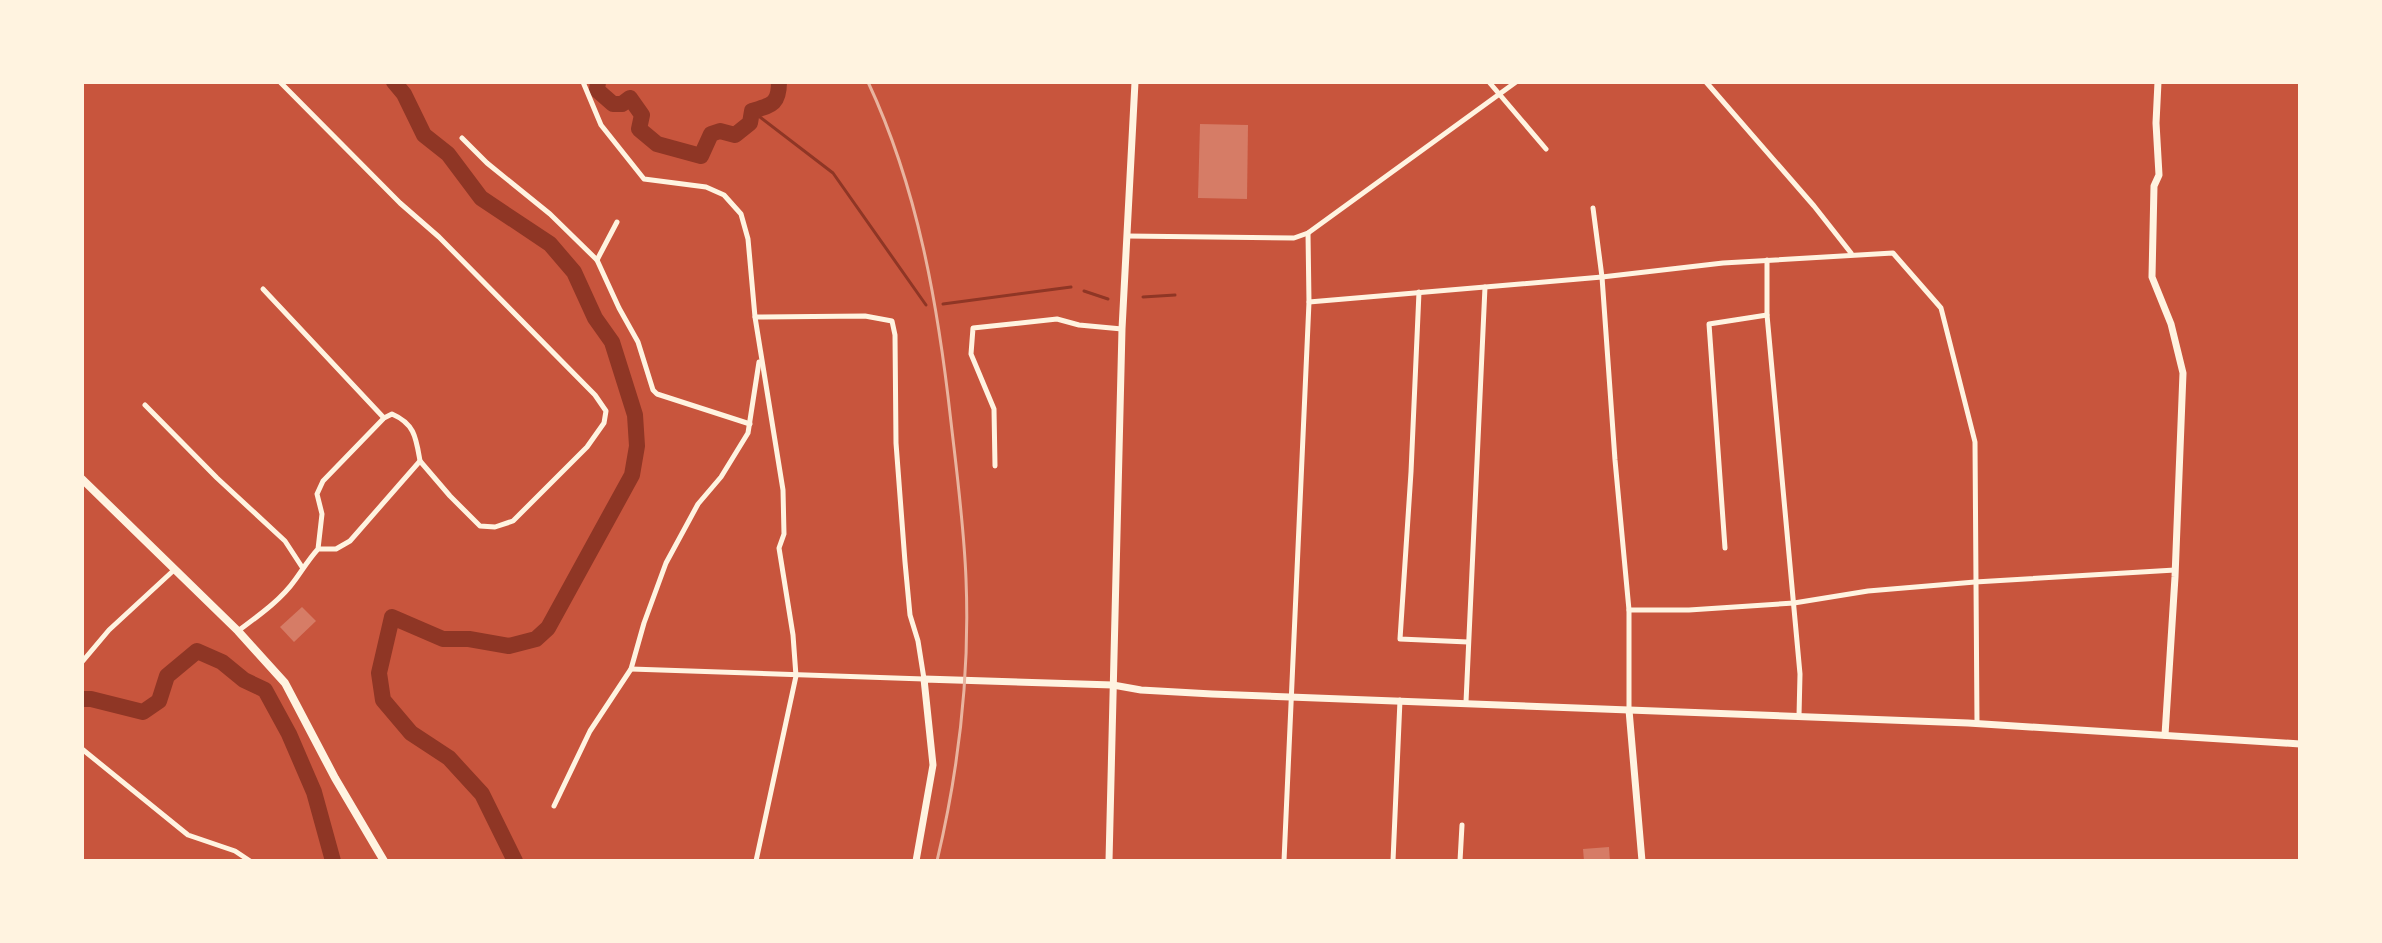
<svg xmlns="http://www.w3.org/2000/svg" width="2382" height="943" viewBox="0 0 2382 943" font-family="Overpass,sans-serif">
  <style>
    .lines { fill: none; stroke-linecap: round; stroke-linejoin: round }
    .stream { stroke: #8f3625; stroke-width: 3 }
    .river { stroke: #8f3625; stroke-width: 16 }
    .building { fill: #d67c66 }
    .minor { stroke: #fff3e0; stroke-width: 5 }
    .tertiary { stroke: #fff3e0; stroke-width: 7 }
    .secondary { stroke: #fff3e0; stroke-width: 7 }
    .primary { stroke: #fff3e0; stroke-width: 8 }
    .rail { stroke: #e9b49f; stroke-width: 3 }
  </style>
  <rect width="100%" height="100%" fill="#c8553d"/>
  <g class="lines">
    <g class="stream">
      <path d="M752 111 833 173 926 305"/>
      <path d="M1084 291 1108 299"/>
      <path d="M1143 297 1175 295"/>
      <path d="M943 304 1071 287"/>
    </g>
    <g class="river">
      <path d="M394 82 404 94 424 135 448 154 481 198 550 244 574 272 595 318 612 342 635 415 637 446 632 475 548 628 536 639 509 646 469 639H443L392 617 379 673 383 700 411 733 449 758 482 794 515 861"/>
      <path d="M598 82 597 90 613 104H622L630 98 642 115 639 129 657 144 701 156 711 134 720 131 735 135 750 123 752 111C772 105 779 104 779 82"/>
      <path d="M82 699H91L143 712 159 701 167 676 197 651 222 662 244 680 265 690 289 734 314 792 333 861"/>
    </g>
  </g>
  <g class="building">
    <path d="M1200 124 1248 125 1247 199 1198 198Z"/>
    <path d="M302 607 316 621 294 642 280 627Z"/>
    <path d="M1609 847 1610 861H1584L1583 849Z"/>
  </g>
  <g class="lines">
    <g class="minor">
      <path d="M280 82 400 203 439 237 595 395 606 411 604 423 587 447 513 521 495 527 480 526 450 496 420 461"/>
      <path d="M583 82 601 125 644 179 706 187 724 195 741 214 748 239 755 317 783 490 784 534 779 548 793 635 796 676 756 861"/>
      <path d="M1489 82 1546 149"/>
      <path d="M1706 82 1814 206 1851 253"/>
      <path d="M462 138 487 163 550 214 597 260 619 308 638 342 653 390 657 394 750 424"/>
      <path d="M1593 208 1602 277 1615 460 1629 610V710"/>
      <path d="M1127 236 1294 238 1308 233 1516 82"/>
      <path d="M597 260 617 222"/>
      <path d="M1767 260V315L1800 674 1799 716"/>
      <path d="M263 289 384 418"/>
      <path d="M1419 292 1411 472 1400 639 1468 642"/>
      <path d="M1309 302 1602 277 1723 263 1893 253 1941 308 1975 442 1977 723"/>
      <path d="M145 405 217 478 285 541 302 567"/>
      <path d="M995 466 994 409 971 354 973 328 1057 319 1079 325 1122 329"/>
      <path d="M1725 548 1709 324 1767 315"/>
      <path d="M1629 610H1689L1794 603 1868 591 1975 582 2175 570"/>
      <path d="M238 631C258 616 281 600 295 580 303 569 309 559 318 549H336L350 541 420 461C416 438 415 424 392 414L384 418 323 481 317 494 322 514 318 549"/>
      <path d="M82 662 109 630 174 570"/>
      <path d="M631 669 924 679 918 641 910 615 905 562 896 443 895 335 892 321 865 316 755 317"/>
      <path d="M1466 702 1485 287"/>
      <path d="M82 749 188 835 235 851 250 861"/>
      <path d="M554 806 590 731 631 669 644 623 666 563 698 504 721 477 748 433 759 362"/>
      <path d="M1284 861 1309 302 1308 233"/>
      <path d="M1393 861 1400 700"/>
      <path d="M1460 861 1462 825"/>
    </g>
    <g class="tertiary">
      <path d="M1629 710 1642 861"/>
      <path d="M916 861 933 765 924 679 1113 685 1141 690 1212 694 1968 723 2300 744"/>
    </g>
    <g class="secondary">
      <path d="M2158 82 2156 123 2159 175 2154 186 2152 277 2171 324 2183 373 2175 577 2165 735"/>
      <path d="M1109 861 1122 329 1135 82"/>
    </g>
    <path class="primary" d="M82 479 238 631 285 683 335 778 384 861"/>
    <path class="rail" d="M868 82C918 189 938 305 951 422 957 474 964 526 966 579 970 675 959 768 937 861"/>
  </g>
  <rect width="2382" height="943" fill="none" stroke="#fff3e0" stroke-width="168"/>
</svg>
